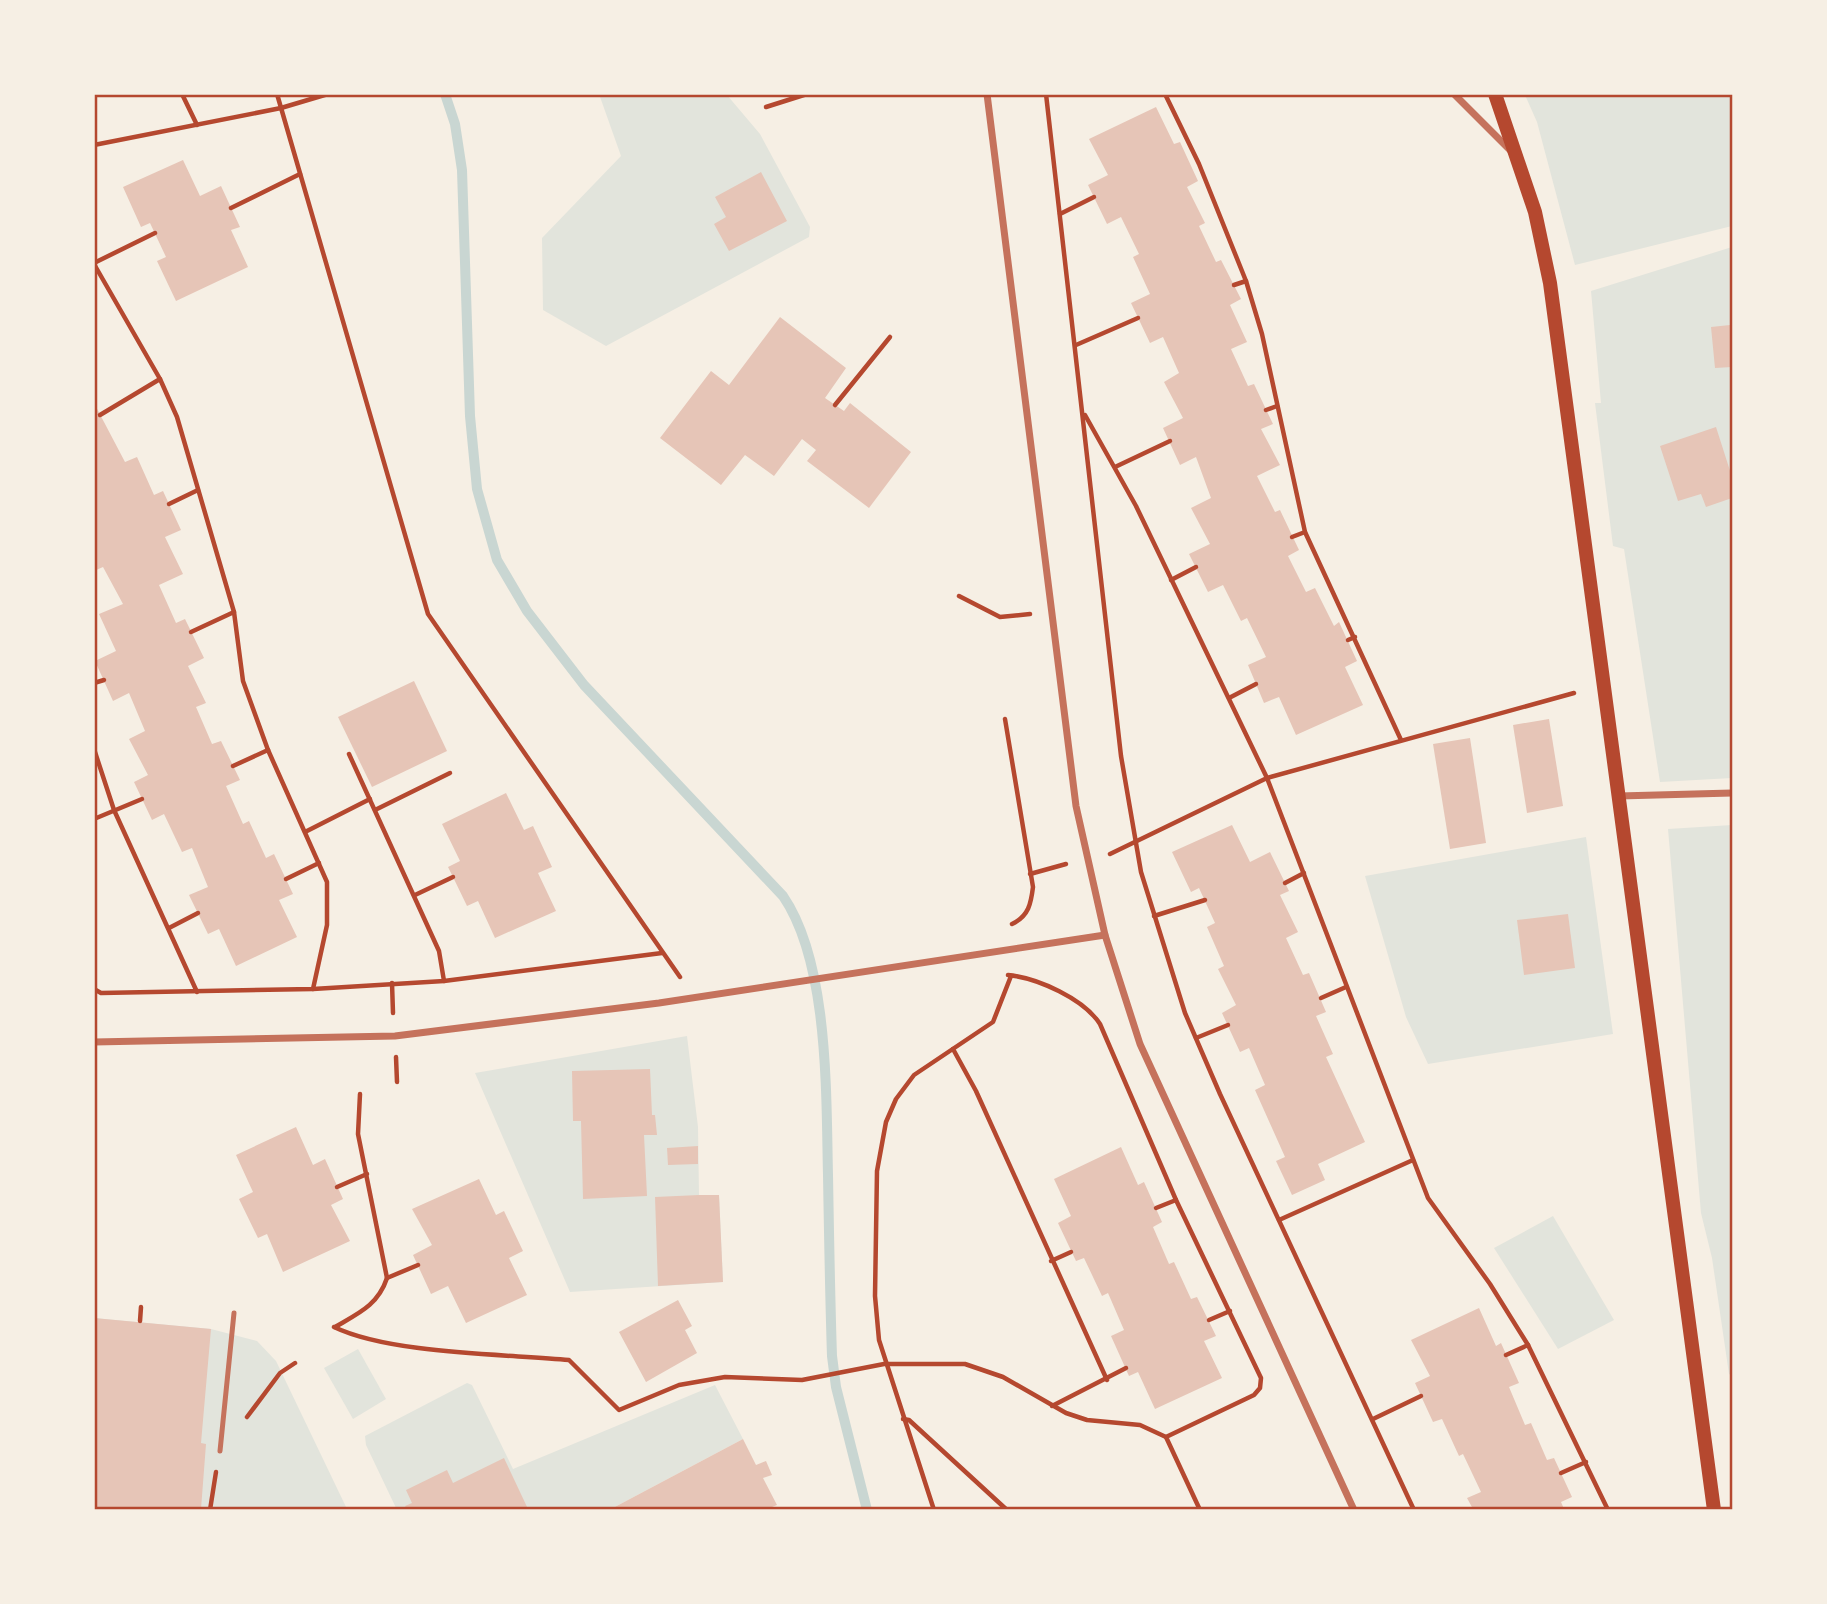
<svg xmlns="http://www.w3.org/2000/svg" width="1827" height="1604" viewBox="0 0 1827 1604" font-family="Figtree,sans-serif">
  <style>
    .green { fill: #e2e4dc }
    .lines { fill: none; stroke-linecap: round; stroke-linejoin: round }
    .stream { stroke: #c9d6d2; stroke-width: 10 }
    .building { fill: #e6c5b7 }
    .path { stroke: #b5482f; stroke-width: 4.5 }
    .service { stroke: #c5725c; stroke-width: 5 }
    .minor { stroke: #c5725c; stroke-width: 7 }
    .secondary { stroke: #b5482f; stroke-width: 14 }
    .neatline { fill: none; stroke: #b5482f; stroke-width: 2.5 }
  </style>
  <rect width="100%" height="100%" fill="#f6efe4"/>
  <g class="green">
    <path d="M599 94 727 95 760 134 810 227 809 237 606 346 543 310 542 238 621 156Z"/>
    <path d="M1525 95H1732V226L1575 265 1537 122Z"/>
    <path d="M1732 247V778L1660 782 1624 549 1613 546 1595 403H1601L1591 291Z"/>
    <path d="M1732 825V1376L1729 1374 1712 1258 1701 1213 1668 829Z"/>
    <path d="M1586 837 1613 1034 1428 1064 1406 1017 1365 876Z"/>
    <path d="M687 1036 698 1127 699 1195H719L723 1282 570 1292 475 1073Z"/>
    <path d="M1553 1216 1614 1320 1558 1349 1494 1248Z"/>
    <path d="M94 1318 211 1329 257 1341 276 1361 347 1509H95Z"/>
    <path d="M358 1349 386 1399 353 1419 324 1368Z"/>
    <path d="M467 1383 472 1385 513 1469 715 1385 743 1439 611 1509 397 1510 366 1445 365 1436Z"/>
  </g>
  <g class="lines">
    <path class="stream" d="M445 94 455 124 462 170 470 416 477 489 497 560 527 611 584 685 783 896C829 963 826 1094 828 1175 829 1235 830 1296 832 1356L836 1387 867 1510"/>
  </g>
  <g class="building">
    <path d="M1156 107 1174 144 1180 142 1198 181 1187 187 1205 223 1199 226 1216 262 1221 260 1241 299 1230 305 1247 342 1231 349 1248 386 1254 384 1273 424 1261 429 1280 465 1257 476 1275 512 1280 510 1299 550 1288 556 1306 592 1315 588 1334 626 1339 622 1357 661 1345 667 1363 705 1296 735 1279 697 1264 703 1248 665 1266 657 1247 618 1241 621 1223 585 1208 592 1189 554 1210 544 1191 508 1211 498 1196 457 1180 465 1163 428 1183 418 1164 382 1179 373 1163 337 1150 343 1131 303 1150 294 1133 257 1139 254 1121 217 1107 224 1088 185 1108 175 1089 139Z"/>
    <path d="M183 160 200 196 221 186 240 227 231 230 248 267 176 301 157 261 166 257 150 223 141 227 123 187Z"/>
    <path d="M761 172 787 221 729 251 714 224 726 217 715 197Z"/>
    <path d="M780 317 846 368 825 398 844 411 850 403 911 452 869 508 807 461 816 450 802 439 774 476 745 455 721 485 660 438 711 371 729 385Z"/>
    <path d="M1732 322V367L1715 368 1711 327 1730 325Z"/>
    <path d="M94 403 125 462 137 457 154 495 163 491 181 530 165 537 183 574 159 585 176 623 185 619 204 658 188 666 206 703 196 707 212 744 221 741 240 780 226 786 243 824 249 821 266 858 274 854 293 894 279 900 297 937 236 966 219 929 208 934 189 895 208 887 192 848 182 852 164 814 152 820 134 782 148 775 129 739 145 731 129 693 113 701 95 661 116 651 99 614 123 604 103 567 94 571Z"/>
    <path d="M1716 427 1732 477V498L1706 507 1701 494 1678 501 1660 446Z"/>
    <path d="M414 681 447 751 372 787 338 717Z"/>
    <path d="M1549 719 1563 806 1527 813 1513 725Z"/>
    <path d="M1470 738 1486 843 1450 849 1433 744Z"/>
    <path d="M506 793 524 830 533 826 552 867 538 873 556 911 495 938 478 901 467 906 453 877 448 867 460 861 442 824Z"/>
    <path d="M1232 825 1250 862 1270 852 1289 891 1280 895 1298 932 1286 938 1303 975 1309 973 1326 1012 1316 1016 1333 1054 1326 1057 1365 1142 1318 1164 1325 1180 1292 1195 1276 1161 1285 1157 1255 1090 1265 1085 1249 1048 1240 1052 1222 1013 1236 1005 1218 969 1224 966 1207 927 1215 923 1199 888 1191 892 1172 852Z"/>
    <path d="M1568 914 1575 968 1524 975 1517 920Z"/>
    <path d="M650 1069 652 1115H655L657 1135H644L647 1196 583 1199 581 1121H573L572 1071Z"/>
    <path d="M296 1127 313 1165 325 1159 343 1199 331 1205 350 1241 283 1272 267 1234 258 1238 239 1199 253 1192 236 1155Z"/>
    <path d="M698 1146V1164L668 1165 667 1148Z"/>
    <path d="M1121 1147 1138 1185 1144 1182 1162 1222 1153 1227 1169 1264 1174 1262 1191 1299 1197 1297 1216 1336 1204 1341 1222 1378 1155 1409 1138 1372 1129 1376 1111 1336 1124 1330 1108 1293 1102 1296 1084 1258 1076 1261 1058 1223 1071 1216 1054 1179Z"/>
    <path d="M479 1179 496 1215 504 1211 523 1251 509 1258 527 1295 466 1323 448 1286 431 1294 413 1255 432 1245 412 1209Z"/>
    <path d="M699 1195H719L723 1282 658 1286 655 1197Z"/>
    <path d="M678 1300 692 1326 685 1330 697 1353 646 1382 619 1332Z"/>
    <path d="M1479 1308 1496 1346 1501 1343 1519 1383 1509 1387 1525 1425 1531 1423 1547 1460 1554 1458 1572 1497 1561 1502 1564 1509H1473L1467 1498 1481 1492 1463 1454 1459 1456 1442 1419 1433 1422 1415 1383 1430 1376 1411 1340Z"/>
    <path d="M94 1318 211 1329 201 1443 206 1444 201 1509H94Z"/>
    <path d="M743 1439 756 1465 766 1461 772 1475 763 1478 777 1505 767 1509H611Z"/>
    <path d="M504 1458 528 1509H407L405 1506 412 1503 406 1490 447 1470 453 1483Z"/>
  </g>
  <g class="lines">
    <g class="path">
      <path d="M182 94 197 125"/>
      <path d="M277 94 428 614 680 977"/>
      <path d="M1046 94 1121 756 1141 872 1185 1013 1220 1094 1414 1510"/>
      <path d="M1165 94 1199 164 1246 281 1262 334 1305 532 1401 740"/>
      <path d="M766 107 807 94"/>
      <path d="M94 145 281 108 328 94"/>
      <path d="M231 208 300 174"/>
      <path d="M1060 214 1094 197"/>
      <path d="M94 263 155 233"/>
      <path d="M94 264 160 379 177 417 234 612 243 681 268 750 327 882V925L313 989"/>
      <path d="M1234 285 1246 281"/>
      <path d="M1076 345 1138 318"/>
      <path d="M835 405 890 337"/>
      <path d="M1266 410 1277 406"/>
      <path d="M100 415 160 379"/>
      <path d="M1085 415 1136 506 1267 778 1428 1198 1490 1284 1528 1345 1608 1510"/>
      <path d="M1115 467 1170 441"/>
      <path d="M169 504 198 490"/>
      <path d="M1292 537 1305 532"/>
      <path d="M1171 580 1196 567"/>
      <path d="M959 596 1000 617 1030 614"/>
      <path d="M191 632 234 612"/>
      <path d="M1348 640 1355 637"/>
      <path d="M94 683 104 680"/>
      <path d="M1229 698 1256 684"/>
      <path d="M1005 719 1033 887C1031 903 1029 916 1012 924"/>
      <path d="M94 749 114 810 197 992"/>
      <path d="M349 754 439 951 444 981"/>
      <path d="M233 766 268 750"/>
      <path d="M375 810 450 773"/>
      <path d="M94 819 142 799"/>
      <path d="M305 832 370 799"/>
      <path d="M1110 854 1267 778 1574 693"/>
      <path d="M1030 874 1066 864"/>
      <path d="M286 879 319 863"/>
      <path d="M1285 883 1304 873"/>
      <path d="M415 895 453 877"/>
      <path d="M1154 916 1205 900"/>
      <path d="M169 928 198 913"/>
      <path d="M1008 975C1038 978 1084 999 1100 1024L1176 1200 1261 1378 1260 1388 1254 1395 1166 1437 1200 1510"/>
      <path d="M392 983 393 1013"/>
      <path d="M94 989 101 993 313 989 444 981 662 953"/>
      <path d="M1321 998 1346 987"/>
      <path d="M1196 1038 1228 1025"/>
      <path d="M953 1049 976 1091 1107 1380"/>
      <path d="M396 1057 397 1082"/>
      <path d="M337 1187 367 1174"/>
      <path d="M1156 1208 1176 1200"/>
      <path d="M1279 1220 1413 1160"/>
      <path d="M1051 1261 1071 1252"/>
      <path d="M387 1278 418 1265"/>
      <path d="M1209 1320 1230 1311"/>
      <path d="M140 1321 141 1307"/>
      <path d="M334 1327C390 1354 505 1354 569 1360L619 1410 679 1385 725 1377 802 1380 884 1364H965L1003 1377 1066 1413 1087 1420 1140 1425 1166 1437"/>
      <path d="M335 1327C359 1313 378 1305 387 1278L358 1134 360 1094"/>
      <path d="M1506 1355 1528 1345"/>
      <path d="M1052 1406 1126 1368"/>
      <path d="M247 1417 280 1373 295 1363"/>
      <path d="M903 1419 909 1420 1007 1510"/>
      <path d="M1373 1419 1421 1396"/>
      <path d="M1561 1473 1586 1462"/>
      <path d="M210 1510 216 1472"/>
      <path d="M934 1510 879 1340 875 1296 877 1171 886 1122 896 1099 914 1075 993 1022 1011 976"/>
    </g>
    <path class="service" d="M220 1451 234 1313"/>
    <g class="minor">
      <path d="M987 94 1076 806 1105 935 1140 1044 1354 1510"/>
      <path d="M1454 94 1510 150"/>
      <path d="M1619 796 1732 793"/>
      <path d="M94 1042 395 1036 659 1003 1105 935"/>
    </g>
    <path class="secondary" d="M1495 94 1535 212 1550 283 1714 1510"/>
  </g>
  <rect width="1827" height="1604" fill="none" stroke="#f6efe4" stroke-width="192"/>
  <rect x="96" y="96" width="1635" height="1412" class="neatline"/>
</svg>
